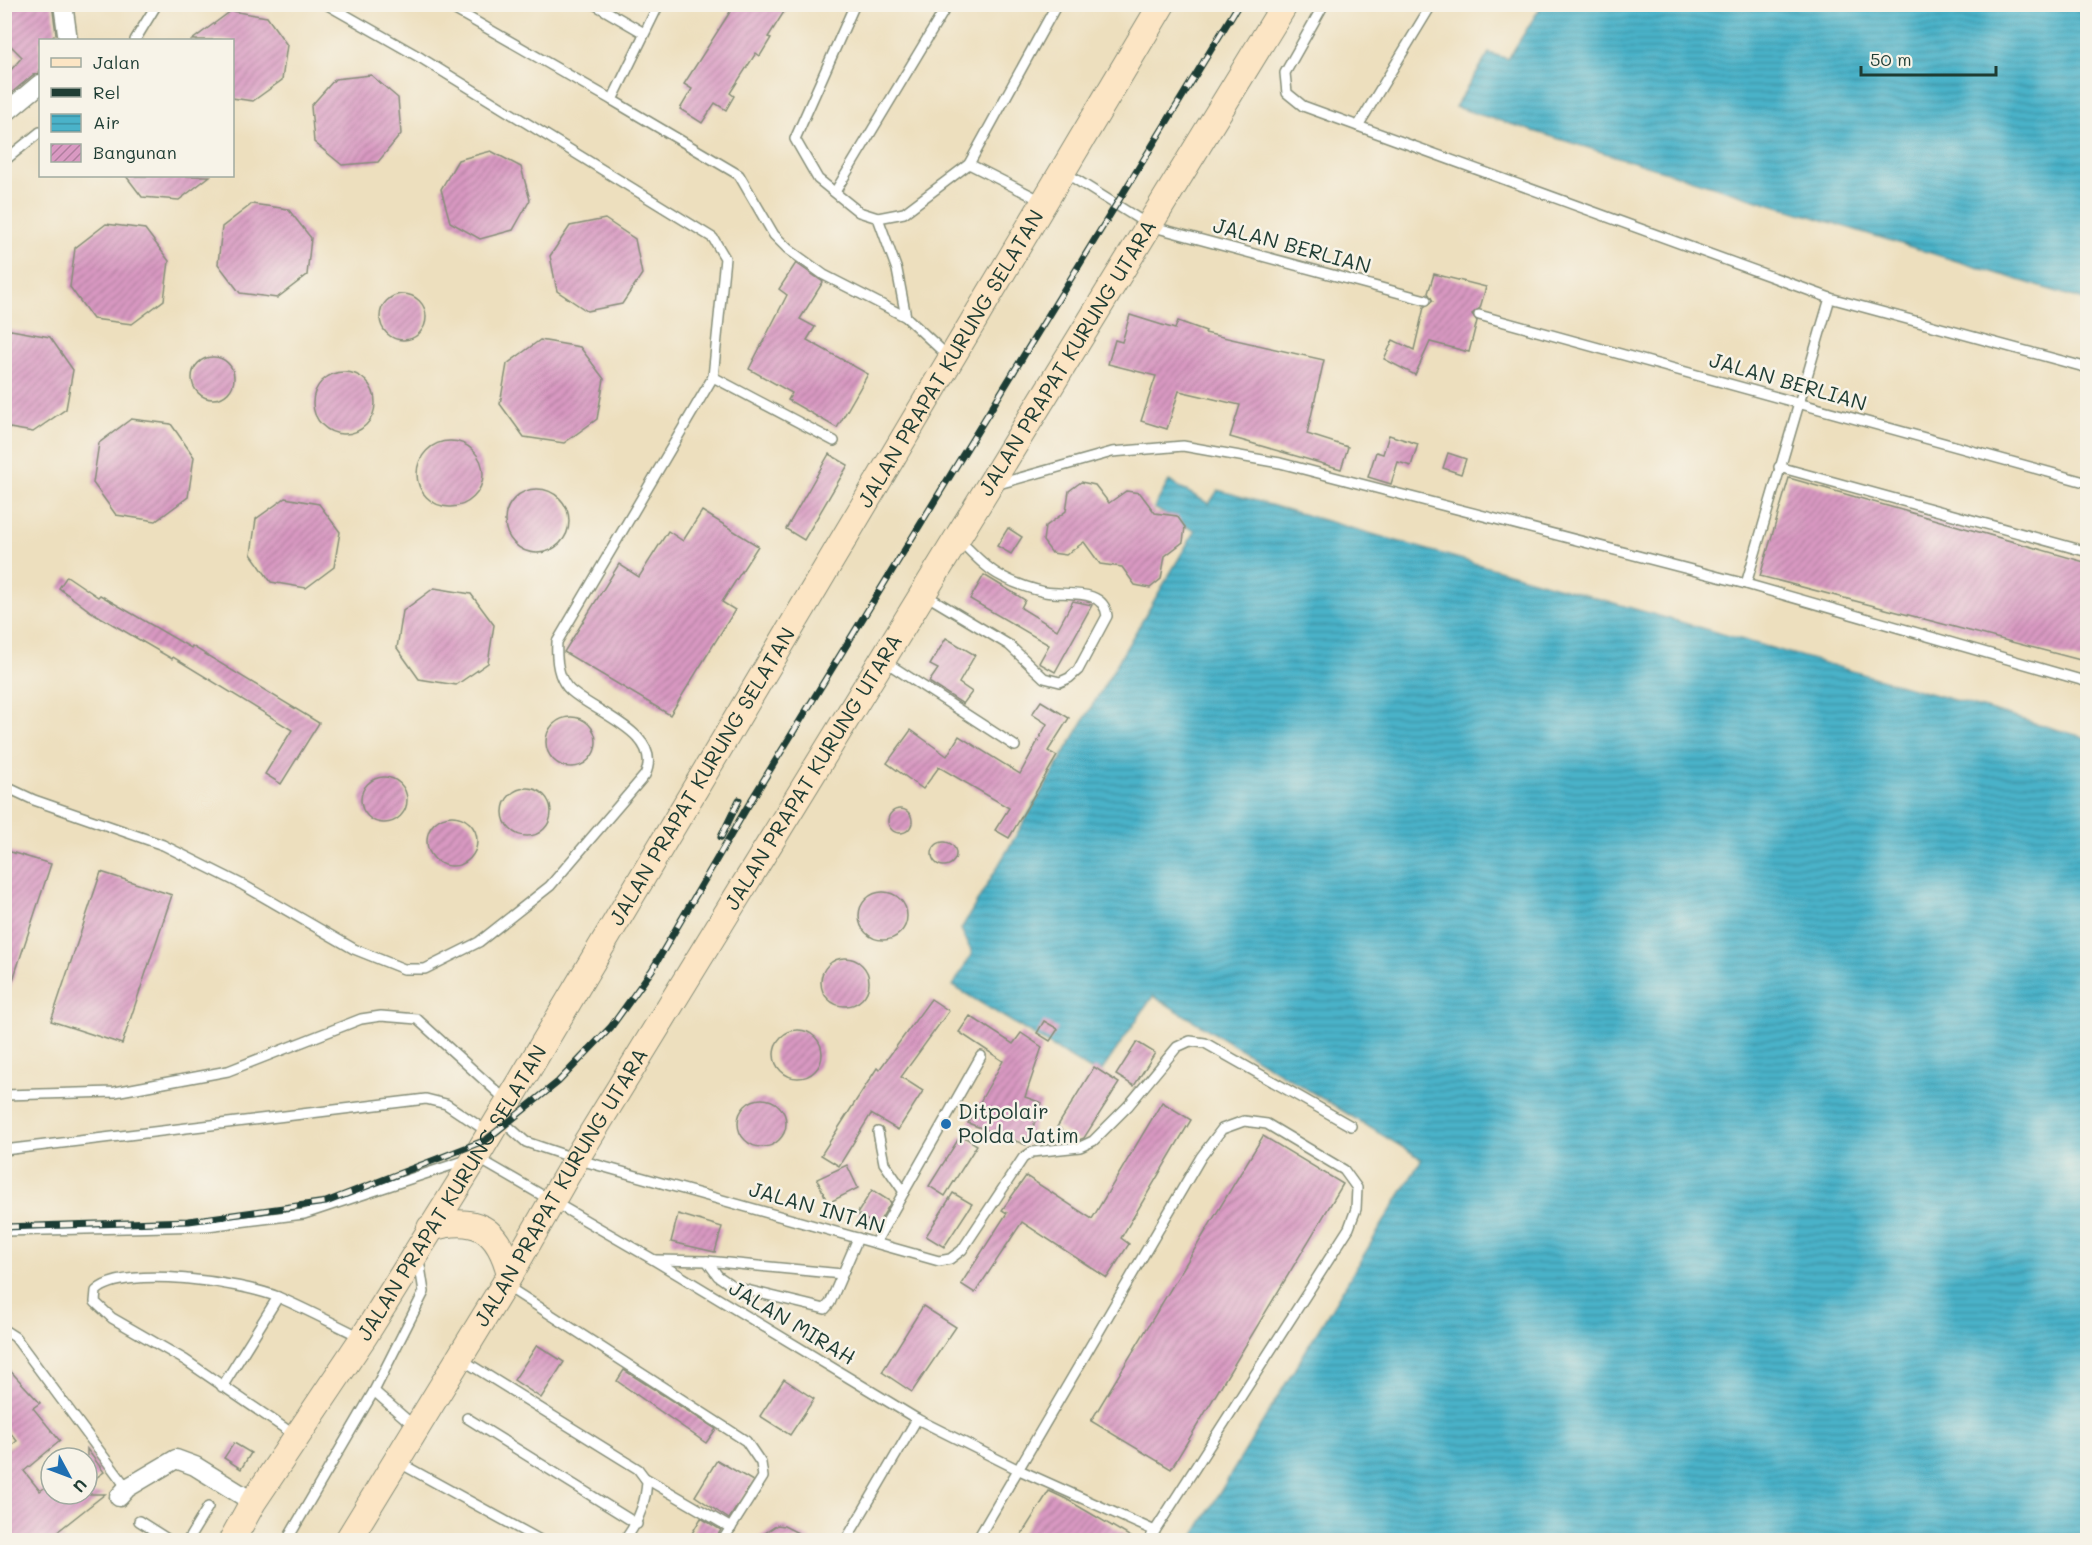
<svg xmlns="http://www.w3.org/2000/svg" width="2092" height="1545" viewBox="0 0 2092 1545" font-family="Mali,sans-serif">
  <style>
    .water { fill: url(#water-rules); stroke: #34787e; stroke-width: 1.5 }
    .building { fill: url(#building-hatch) }
    .lines { fill: none; stroke-linecap: round; stroke-linejoin: round }
    .lane-casing { stroke: #868e79; stroke-width: 12 }
    .street-casing { stroke: #868e79; stroke-width: 21 }
    .secondary-casing { stroke: #868e79; stroke-width: 28 }
    .lane { stroke: #fff; stroke-width: 9 }
    .street { stroke: #fff; stroke-width: 18 }
    .secondary { stroke: #fce5c4; stroke-width: 26 }
    .rail-casing { stroke: #1f3d34; stroke-width: 7 }
    .rail { stroke: #f7f3e8; stroke-width: 4.5; stroke-dasharray: 14; stroke-linecap: butt }
    .poi-dot { fill: #1f6fb2; stroke: #f7f3e8; stroke-width: 2 }
    .labels { text-anchor: middle; stroke-width: 5; stroke-linejoin: round; paint-order: stroke }
    .street-label { font-size: 21px; fill: #1f3d34; stroke: #f7f3e8 }
    .poi-label { font-size: 21px; fill: #1f3d34; stroke: #f7f3e8; text-anchor: start }
  </style>
  <defs>
    <pattern id="water-rules" width="6" height="5" patternUnits="userSpaceOnUse" patternTransform="scale(1.5)"><rect width="6" height="5" fill="#4ab2c9"/><path d="M0 2.5h6" fill="none" stroke="#3d92a4"/></pattern>
    <pattern id="building-hatch" width="6" height="6" patternUnits="userSpaceOnUse" patternTransform="scale(1.5)"><rect width="6" height="6" fill="#d999c2"/><path d="M-1 1l2-2M0 6l6-6M5 7l2-2" fill="none" stroke="#af7e9e"/></pattern>
  </defs>
  <rect width="100%" height="100%" fill="#f7f3e8"/>
  <filter id="ink" filterUnits="userSpaceOnUse"><feTurbulence type="fractalNoise" baseFrequency=".0167" numOctaves="2"/><feDisplacementMap in="SourceGraphic" scale="12" xChannelSelector="R" yChannelSelector="G"/><feConvolveMatrix kernelMatrix="1 2 1 2 8 2 1 2 1" color-interpolation-filters="sRGB"/></filter>
  <filter id="wash" filterUnits="userSpaceOnUse"><feTurbulence type="fractalNoise" baseFrequency=".008" numOctaves="4" result="noise"/><feDisplacementMap in="SourceGraphic" scale="24" xChannelSelector="R" yChannelSelector="G"/><feGaussianBlur stdDeviation="1.35" result="paint"/><feColorMatrix in="noise" values="0 0 0 0 0 0 0 0 0 0 0 0 0 0 0 0 0 1.4 0 .05"/><feComposite in="paint" operator="in"/></filter>
  <g filter="url(#wash)">
    <rect width="100%" height="100%" fill="#eddfbe"/>
    <g class="water">
      <path d="M1542 5H2087V301L1455 107 1489 53 1508 59Z"/>
      <path d="M1169 481 1209 504 1218 490 2087 738V1540H1191L1422 1159 1153 996 1099 1075 953 986 972 953 961 929 1195 531 1154 508Z"/>
    </g>
    <g id="blocks">
      <g class="building">
        <path d="M4 4H52L56 34 50 40H40V73L33 75 4 99 5 77 22 57 4 39Z"/>
        <path d="M735 4H789L768 37 771 38 760 56 756 53 730 93 734 96 726 110 715 103 702 123 680 109 692 89 684 84Z"/>
        <path d="M231 11 267 17 287 45 282 80 253 101 232 98V40H192Z"/>
        <path d="M371 75 398 98 401 134 378 162 342 165 314 142 311 106 335 79Z"/>
        <path d="M491 151 521 167 530 200 513 230 480 239 450 222 441 189 458 160Z"/>
        <path d="M126 176H210L179 200 142 197Z"/>
        <path d="M252 204 288 209 311 238 307 275 277 298 240 293 218 264 222 227Z"/>
        <path d="M605 219 635 239 642 274 622 304 587 311 557 291 550 256 570 226Z"/>
        <path d="M106 224 145 229 169 261 164 300 132 324 93 319 70 287 75 248Z"/>
        <path d="M796 263 823 282 800 319 815 327 807 340 868 374 837 428 788 400 792 393 749 369 787 295 779 289Z"/>
        <path d="M1434 274 1486 287 1480 308 1472 314 1477 321 1469 352 1430 342 1415 375 1384 359 1393 340 1414 350 1424 307 1433 301 1428 293Z"/>
        <circle cx="403" cy="317" r="23"/>
        <path d="M1130 315 1175 329 1178 321 1206 331 1205 333 1324 360 1307 434 1348 447 1341 469 1230 437 1240 405 1179 391 1167 429 1141 421 1156 376 1108 364 1115 340 1122 342Z"/>
        <path d="M11 330 50 337 73 370 66 409 33 432 4 427V335Z"/>
        <path d="M540 340 580 347 604 379 597 419 564 443 524 437 500 404 507 364Z"/>
        <circle cx="213" cy="378" r="21"/>
        <circle cx="344" cy="403" r="31"/>
        <path d="M131 419 171 424 194 457 188 497 156 521 116 515 93 483 99 443Z"/>
        <path d="M1389 435 1418 444 1411 466 1398 462 1391 484 1368 477 1376 452 1383 454Z"/>
        <circle cx="450" cy="474" r="33"/>
        <path d="M1448 453 1466 459 1461 474 1443 468Z"/>
        <path d="M829 454 848 465 804 540 786 529Z"/>
        <path d="M1789 478 2088 563V662L1760 576Z"/>
        <path d="M1081 482 1095 485 1109 503 1126 491 1140 493 1155 513 1177 516 1185 527 1183 542 1165 556 1161 579 1150 588 1135 585 1122 567 1100 564 1084 542 1066 555 1052 553 1043 541 1045 527 1066 511 1069 491Z"/>
        <circle cx="537" cy="521" r="32"/>
        <path d="M285 498 319 504 340 532 334 567 306 588 271 582 251 554 256 519Z"/>
        <path d="M702 511 758 546 722 602 735 610 670 715 564 652 619 564 639 577 668 531 683 541Z"/>
        <path d="M1008 528 1022 537 1011 554 997 546Z"/>
        <path d="M984 575 1025 600 1021 608 1057 630 1073 601 1092 605 1055 672 1039 663 1049 645 970 599Z"/>
        <path d="M67 576 98 597 100 595 191 648 192 646 319 723 281 784 265 774 292 730 173 657 172 659 90 611 59 588Z"/>
        <path d="M434 588 471 594 494 625 488 663 456 685 419 679 397 648 403 611Z"/>
        <path d="M946 638 975 655 959 683 972 692 963 704 929 682 938 669 930 665Z"/>
        <path d="M1041 701 1069 718 1048 751 1057 756 1009 838 995 830 1009 808 939 767 923 789 887 763 911 730 947 756 959 736 1020 774 1047 724 1032 714Z"/>
        <circle cx="571" cy="742" r="25"/>
        <circle cx="384" cy="800" r="23"/>
        <circle cx="527" cy="812" r="24"/>
        <circle cx="900" cy="821" r="12"/>
        <circle cx="452" cy="841" r="25"/>
        <circle cx="944" cy="854" r="12"/>
        <path d="M4 850 51 864 7 998 4 997Z"/>
        <path d="M101 872 172 895 122 1044 51 1021Z"/>
        <circle cx="883" cy="916" r="24"/>
        <circle cx="845" cy="982" r="24"/>
        <path d="M931 999 949 1011 901 1077 923 1091 898 1130 871 1114 839 1166 821 1155 877 1068 879 1070Z"/>
        <path d="M970 1016 1013 1044 1021 1033 1042 1047 1025 1097 1042 1103 1026 1145 968 1123 1003 1061 959 1032Z"/>
        <path d="M1044 1021 1058 1029 1050 1041 1037 1033Z"/>
        <circle cx="798" cy="1054" r="24"/>
        <path d="M1137 1042 1155 1053 1134 1086 1116 1075Z"/>
        <path d="M1094 1067 1119 1083 1084 1138 1079 1140 1057 1127Z"/>
        <circle cx="762" cy="1123" r="24"/>
        <path d="M1162 1102 1191 1120 1121 1238 1129 1244 1107 1278 1022 1222 975 1293 961 1284 1007 1213 1002 1210 1026 1176 1092 1219Z"/>
        <path d="M961 1135 977 1145 945 1196 929 1186Z"/>
        <path d="M1263 1136 1343 1184 1171 1469 1091 1421Z"/>
        <path d="M847 1165 858 1188 828 1203 817 1179Z"/>
        <path d="M872 1190 891 1202 877 1226 857 1214Z"/>
        <path d="M953 1193 972 1204 944 1247 926 1236Z"/>
        <path d="M678 1214 722 1227 715 1252 671 1242Z"/>
        <path d="M923 1306 956 1327 912 1392 882 1372Z"/>
        <path d="M537 1345 564 1362 541 1398 514 1380Z"/>
        <path d="M4 1364 40 1403 33 1408 60 1441 24 1471 40 1491 51 1483V1494H105L57 1532 64 1540H4V1451L17 1441 4 1425Z"/>
        <path d="M624 1370 716 1429 706 1443 617 1381Z"/>
        <path d="M784 1379 814 1399 790 1435 760 1416Z"/>
        <path d="M234 1443 251 1453 241 1469 224 1458Z"/>
        <path d="M87 1449 104 1472 87 1484Z"/>
        <path d="M717 1460 753 1481 729 1519 695 1496Z"/>
        <path d="M1049 1491 1066 1499 1136 1540H1018Z"/>
        <path d="M701 1518 721 1530 715 1540H688Z"/>
        <path d="M777 1525 784 1526 812 1540H755Z"/>
      </g>
    </g>
  </g>
  <g filter="url(#ink)">
    <use href="#blocks" fill-opacity="0" stroke="#868e79" stroke-width="1.5"/>
    <g class="lines">
      <g class="lane-casing">
        <g id="lane">
          <path d="M326 4 421 58 713 238 725 258 713 377"/>
          <path d="M445 4 612 100"/>
          <path d="M594 4 644 33"/>
          <path d="M659 4 612 100 739 175 774 235 788 249 824 275 906 317 950 358"/>
          <path d="M855 4 795 139 818 179 859 212 878 218 904 213 969 164 1057 4"/>
          <path d="M1324 4 1285 73 1287 93 1303 106 1830 298 2088 368"/>
          <path d="M135 40 157 4"/>
          <path d="M1358 126 1432 4"/>
          <path d="M4 161 40 132"/>
          <path d="M969 164 1042 201"/>
          <path d="M1064 172 1150 226 1426 300"/>
          <path d="M835 192 948 4"/>
          <path d="M878 218 897 270 906 317"/>
          <path d="M1479 315 2088 483"/>
          <path d="M1779 467 2088 552"/>
          <path d="M995 485 1112 452 1183 446 1280 463 1746 584 2088 682"/>
          <path d="M1746 584 1830 298"/>
          <path d="M924 594 1009 645 1044 678 1060 682 1069 678 1078 670 1107 616C1104 587 1066 596 1045 592 1031 589 1014 583 1001 576 985 568 972 552 959 540"/>
          <path d="M884 661 1015 746"/>
          <path d="M4 786 34 800 163 845 243 885 354 949 404 969H425L479 942 550 886 645 775C665 734 593 712 570 690 557 678 556 658 557 642L713 377 834 441"/>
          <path d="M4 1095 115 1092 228 1071 361 1019 381 1016 417 1019 507 1101"/>
          <path d="M500 1119 526 1142 576 1159 939 1261 950 1259 962 1250 1023 1158 1032 1152 1080 1147 1093 1141 1128 1106 1177 1047 1190 1041 1205 1043 1351 1126"/>
          <path d="M878 1132 884 1163 904 1192"/>
          <path d="M4 1150 426 1099 446 1104 488 1132"/>
          <path d="M4 1231 207 1226 304 1214 476 1157 654 1260 917 1419 1017 1469 1155 1531"/>
          <path d="M875 1243 981 1056"/>
          <path d="M656 1260 707 1261 842 1274"/>
          <path d="M707 1261 718 1276 734 1287 825 1309 830 1303 858 1238"/>
          <path d="M505 1285 746 1441 761 1463 763 1477 723 1540"/>
          <path d="M4 1330 15 1337 127 1488"/>
          <path d="M461 1359 638 1469 647 1481C646 1504 638 1522 625 1540"/>
          <path d="M222 1387 278 1297"/>
          <path d="M467 1418 637 1524"/>
          <path d="M414 1426 374 1391 424 1292 419 1260"/>
          <path d="M296 1436 185 1360 112 1318 95 1302 96 1291C124 1264 244 1283 278 1297 306 1309 334 1324 361 1337"/>
          <path d="M398 1462 540 1540"/>
          <path d="M645 1478 731 1528"/>
          <path d="M139 1521 169 1540"/>
          <path d="M188 1540 208 1507"/>
          <path d="M287 1540 374 1391"/>
          <path d="M846 1540 917 1419"/>
          <path d="M977 1540 1201 1157 1222 1129 1244 1121 1267 1124 1344 1170 1357 1188 1356 1209 1349 1228 1149 1540"/>
        </g>
      </g>
      <g class="street-casing">
        <g id="street">
          <path d="M63 4 68 40"/>
          <path d="M4 114 40 84"/>
          <path d="M119 1497 127 1488 176 1459 195 1466 253 1502"/>
        </g>
      </g>
      <g class="secondary-casing">
        <g id="secondary">
          <path d="M430 1228C475 1215 498 1227 510 1274"/>
          <path id="s1" d="M232 1540 253 1502 363 1338 476 1157 1162 4"/>
          <path id="s2" d="M348 1540 504 1285 576 1159 1285 4"/>
        </g>
      </g>
      <use href="#lane" class="lane"/>
      <use href="#street" class="street"/>
      <use href="#secondary" class="secondary"/>
      <g class="rail-casing">
        <g id="rail">
          <path d="M721 837 739 800"/>
          <path d="M4 1227 189 1221 326 1202 486 1140 558 1082 611 1027 652 970 746 809 1239 4"/>
        </g>
      </g>
      <use href="#rail" class="rail"/>
    </g>
  </g>
  <circle class="poi-dot" cx="946" cy="1124" r="6"/>
  <g class="labels">
    <g class="street-label">
      <text transform="translate(1292 246) rotate(15)" y="7">JALAN BERLIAN</text>
      <text dy="7" stroke="none"><textPath href="#s2" startOffset="1384">JALAN PRAPAT KURUNG UTARA</textPath></text>
      <text dy="7" stroke="none"><textPath href="#s1" startOffset="1383">JALAN PRAPAT KURUNG SELATAN</textPath></text>
      <text transform="translate(1788 382) rotate(16)" y="7">JALAN BERLIAN</text>
      <text dy="7" stroke="none"><textPath href="#s2" startOffset="898">JALAN PRAPAT KURUNG UTARA</textPath></text>
      <text dy="7" stroke="none"><textPath href="#s1" startOffset="897">JALAN PRAPAT KURUNG SELATAN</textPath></text>
      <text dy="7" stroke="none"><textPath href="#s2" startOffset="412">JALAN PRAPAT KURUNG UTARA</textPath></text>
      <text dy="7" stroke="none"><textPath href="#s1" startOffset="411">JALAN PRAPAT KURUNG SELATAN</textPath></text>
      <text transform="translate(817 1208) rotate(16)" y="7">JALAN INTAN</text>
      <text transform="translate(792 1323) rotate(31)" y="7">JALAN MIRAH</text>
    </g>
    <g class="poi-label">
      <text x="958" y="1119">Ditpolair<tspan x="958" dy="24">Polda Jatim</tspan></text>
    </g>
  </g>
  <rect width="2092" height="1545" fill="none" stroke="#f7f3e8" stroke-width="24"/>
  <rect x="39" y="39" width="195" height="138" fill="#f7f3e8" stroke="#a1aaa0" stroke-width="1.5"/>
  <rect x="51" y="58" width="30" height="9" fill="#fce5c4" stroke="#a1aaa0" stroke-width="1.5"/>
  <text x="93" y="69" font-size="18" fill="#1f3d34">Jalan</text>
  <rect x="51" y="88" width="30" height="9" fill="#1f3d34" stroke="#a1aaa0" stroke-width="1.5"/>
  <text x="93" y="99" font-size="18" fill="#1f3d34">Rel</text>
  <rect x="51" y="114" width="30" height="18" fill="url(#water-rules)" stroke="#a1aaa0" stroke-width="1.5"/>
  <text x="93" y="129" font-size="18" fill="#1f3d34">Air</text>
  <rect x="51" y="144" width="30" height="18" fill="url(#building-hatch)" stroke="#a1aaa0" stroke-width="1.5"/>
  <text x="93" y="159" font-size="18" fill="#1f3d34">Bangunan</text>
  <g transform="translate(69 1476) rotate(131)"><circle r="28" fill="#f7f3e8" stroke="#a1aaa0" stroke-width="1.5"/>
  <path d="M0-4.5L10 22L0 15L-10 22Z" fill="#1f6fb2"/>
  <text y="-9" font-size="16" font-weight="bold" text-anchor="middle" fill="#1f3d34">U</text>
  </g>
  <path d="M1861 66v9h135v-9" fill="none" stroke="#1f3d34" stroke-width="3"/>
  <text x="1870" y="66" font-size="18" fill="#1f3d34" stroke="#f7f3e8" stroke-width="4.5" paint-order="stroke">50 m</text>
</svg>
